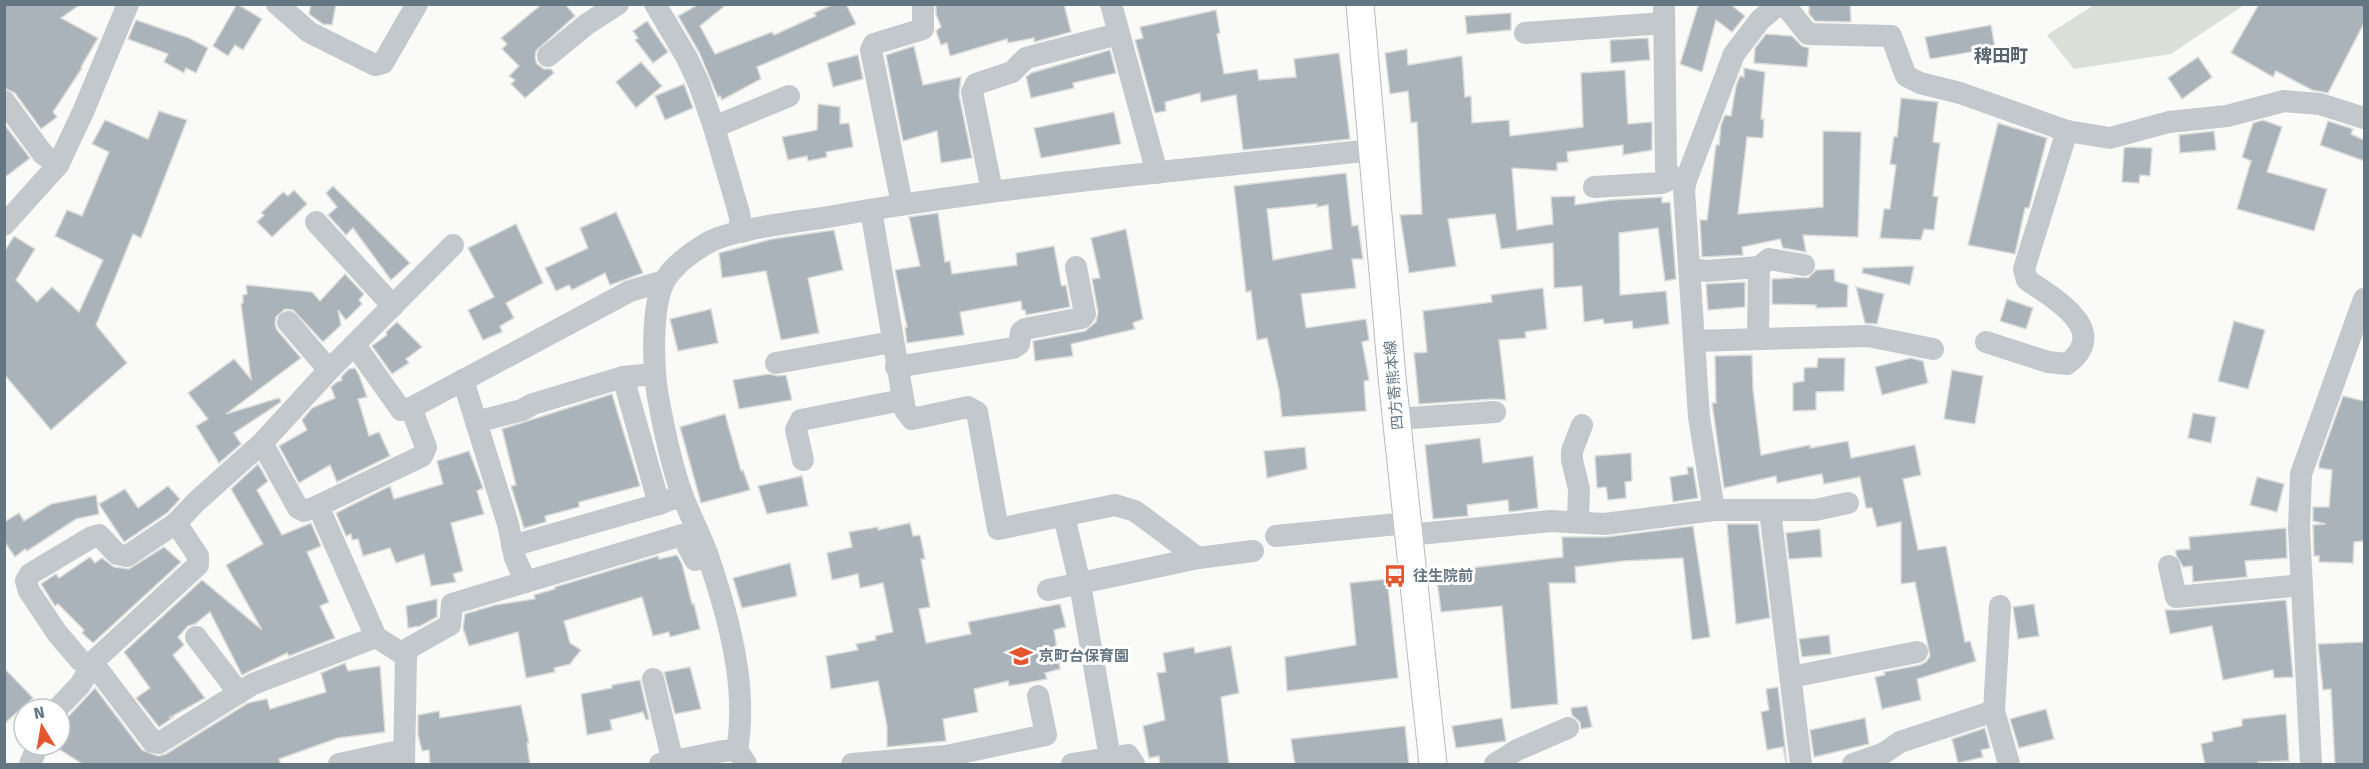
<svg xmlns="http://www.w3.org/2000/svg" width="2369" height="769" viewBox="0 0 2369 769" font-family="'Fira Sans','Noto Sans JP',sans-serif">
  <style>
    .green { fill: #dadfd7 }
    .building { fill: #aab3b9; stroke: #dcdcda; stroke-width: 1.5; fill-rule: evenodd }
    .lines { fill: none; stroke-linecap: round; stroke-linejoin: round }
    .major-casing { stroke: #b5babe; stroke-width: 29 }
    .minor { stroke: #c3c8cc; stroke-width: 22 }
    .major { stroke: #fff; stroke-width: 27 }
    .labels { text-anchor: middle; stroke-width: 6; stroke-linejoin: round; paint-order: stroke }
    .street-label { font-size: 15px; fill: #657683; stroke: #fff }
    .poi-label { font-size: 15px; font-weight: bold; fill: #657683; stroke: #fff; text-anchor: start }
    .quarter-label { font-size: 18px; font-weight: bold; fill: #57646e; stroke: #fff }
  </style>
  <rect width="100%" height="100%" fill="#fafaf8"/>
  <path class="green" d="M2094 5V4L2244 5 2171 54 2074 69 2047 35Z"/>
  <g class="building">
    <path d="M4 4H81L61 18 98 38 81 67 82 68 53 112 57 117 41 129 15 93 4 88Z"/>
    <path d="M237 4 262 19 243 50 235 45 228 56 213 46Z"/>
    <path d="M311 4H336L332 25 323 24 309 14Z"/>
    <path d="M542 4H565L575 16 536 51 535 58 537 64 544 69H551L554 73 525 98 511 84 515 80 509 76 519 66 502 49 507 44 501 38Z"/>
    <path d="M699 4H727L700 26 715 54 772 32 774 35 816 16 814 13 834 4H846L856 24 757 67 761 79 722 100 720 96 718 97 699 52 678 16Z"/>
    <path d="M936 4H1064L1071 32 1034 42V38L1008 43 1007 39 950 56 947 43 941 45 936 31 941 27 936 14Z"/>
    <path d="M1697 4H1730L1745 16 1732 32 1716 20 1702 72 1680 64 1698 6Z"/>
    <path d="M1809 4H1850L1851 22 1815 21 1809 14Z"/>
    <path d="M2259 4H2364V23L2328 93 2312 90 2276 71 2273 77 2231 53Z"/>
    <path d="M1216 10 1220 33 1217 34 1224 74 1257 69 1259 80 1296 77 1294 59 1339 53 1350 139 1243 150 1236 95 1201 102 1200 93 1165 102 1166 111 1155 113 1135 40 1143 38 1140 27Z"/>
    <path d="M1511 13V30L1467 34 1465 16Z"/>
    <path d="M136 20 189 38 208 48 196 73 186 68 184 73 164 62 168 54 128 39Z"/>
    <path d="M647 21 668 52 653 63 635 40 638 38 633 31Z"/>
    <path d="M1991 25 1995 48 1930 59 1925 37Z"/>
    <path d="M1766 34 1792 36 1802 46 1809 48 1807 67 1754 63 1755 48Z"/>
    <path d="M1648 38 1650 60 1611 63 1610 40Z"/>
    <path d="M914 46 923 85 961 77 959 95 972 158 941 163 937 131 903 141 886 55Z"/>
    <path d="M1407 49 1408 65 1462 56 1465 97 1471 96 1472 123 1509 120 1510 136 1583 127 1581 73 1625 70 1628 124 1652 122V150L1623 155V145L1567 152 1568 162 1557 163V171L1512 168 1517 230 1553 224 1551 197 1575 196V205L1610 200 1662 197V203L1670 202 1676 279 1665 281 1658 228 1619 233 1620 295 1666 291 1669 324 1633 329 1632 321 1604 324 1603 319 1584 322 1582 286 1554 288 1553 243 1501 249 1495 214 1448 219 1456 266 1409 273 1400 215 1422 214 1417 122 1411 123 1408 91 1390 94 1385 53Z"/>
    <path d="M1110 50 1116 73 1073 83 1074 88 1031 98 1026 77 1031 73Z"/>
    <path d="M858 55 863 79 833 87 827 63Z"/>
    <path d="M2198 57 2212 77 2182 99 2168 78Z"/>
    <path d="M641 62 662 86 636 108 616 82Z"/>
    <path d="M1744 68 1765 72 1761 119H1764L1763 138 1747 137 1738 214 1823 207V131L1861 132 1858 237 1803 235 1806 252 1783 248 1780 239 1742 247 1743 255 1702 257 1700 220H1707L1716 145H1719L1721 125 1725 115 1731 116 1736 86 1740 76 1744 77Z"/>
    <path d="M684 84 693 108 665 120 655 96Z"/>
    <path d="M1901 98 1938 102 1933 142 1940 143 1933 196 1938 197 1934 230 1924 229 1921 240 1880 238 1884 209H1890L1896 165 1890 164 1894 136 1897 137Z"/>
    <path d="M818 104 840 107V124L849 123 853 147 826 152 827 157 808 161 807 156 788 160 782 137 817 130Z"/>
    <path d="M159 111 187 120 141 238 133 234 96 325 127 363 51 430 4 374V252L14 236 35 249 16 280 37 302 52 287 79 312 103 260 55 236 67 210 82 216 109 152 92 144 105 120 148 139Z"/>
    <path d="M1114 112 1121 144 1041 158 1034 128Z"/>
    <path d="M2263 120 2282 127 2267 172 2327 189 2314 231 2237 209 2251 161 2242 157 2253 123Z"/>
    <path d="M2328 121 2353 129 2351 134 2364 140V161L2320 145Z"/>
    <path d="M1998 123 2047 138 2029 208H2025L2015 254 1968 245Z"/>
    <path d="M4 124 30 158 4 178Z"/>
    <path d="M2214 131 2216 150 2180 153 2179 135Z"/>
    <path d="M2129 147 2152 148 2150 176 2140 175 2139 183 2122 182 2124 148Z"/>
    <path d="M1346 173 1352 226 1358 225 1363 259H1352L1356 288 1301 294 1306 328 1366 319 1369 340 1362 342 1369 380 1364 381 1366 411 1282 417 1279 390 1267 338 1257 340 1251 291 1246 292 1234 186ZM1317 204V207L1328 205 1332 249 1273 260 1267 209Z"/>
    <path d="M333 186 410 263 391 280 353 228 346 235 328 215 337 207 326 193Z"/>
    <path d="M294 190 307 204 272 237 257 222 264 215 261 213 283 192 288 196Z"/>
    <path d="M616 212 643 273 610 285 605 273 572 290 569 285 556 291 545 268 588 248 580 228Z"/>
    <path d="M938 213 945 262 950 261 952 274 1017 265 1016 253 1054 246 1061 284 1062 286 1066 285 1070 307 1026 315 1025 310H1022L1021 301 960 312 964 335 907 343 905 328 907 327 895 270 920 266 909 217Z"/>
    <path d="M516 224 543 283 506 303 514 318 500 326 502 332 483 340 468 310 494 297 468 248Z"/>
    <path d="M1126 229 1143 319 1133 323 1135 329 1071 344 1073 356 1035 361 1033 341 1085 331 1096 322 1098 312 1092 279 1100 278 1091 238Z"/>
    <path d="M834 230 843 270 808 278 819 333 781 340 766 271 722 278 719 253 772 239Z"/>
    <path d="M1914 266 1910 285 1862 273 1863 268Z"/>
    <path d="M1834 269 1835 281 1848 285 1847 307 1816 308V305L1772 304V279L1793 278 1792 277 1808 278 1816 270Z"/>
    <path d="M345 274 364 294 359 300 362 304 346 320 338 310 341 325 323 342 293 310 285 309 276 317 275 324 277 330 301 358 226 414 279 398 281 402 234 433 241 444 219 463 196 426 208 419 188 393 234 359 251 379 241 304 243 303V295L247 294 246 285 312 292 320 301Z"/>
    <path d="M1745 282V307L1708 310 1706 284Z"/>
    <path d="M1856 287 1884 294 1877 324 1865 323Z"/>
    <path d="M1543 288 1547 329 1525 332 1526 338 1499 340 1506 400 1494 399 1419 404 1414 353 1427 352 1423 311 1492 302 1491 295Z"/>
    <path d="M2007 299 2033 308 2026 329 2000 321Z"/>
    <path d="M711 309 718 343 678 351 670 319Z"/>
    <path d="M2234 321 2265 330 2248 389 2218 381Z"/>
    <path d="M397 322 422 347 406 359 409 363 392 374 372 346 387 335 386 332Z"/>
    <path d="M1752 355 1753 389 1761 455 1810 445V448L1848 441 1851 458 1915 445 1921 475 1903 479 1918 550 1946 546 1965 642 1970 641 1976 661 1917 679 1921 700 1882 709 1875 677 1885 675 1884 672 1920 665 1926 662 1930 656 1915 582 1901 584V522L1877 527 1872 508H1866L1860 477 1824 484 1822 474 1777 483 1776 476 1724 488 1712 403H1716L1715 356Z"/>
    <path d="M1818 358H1845L1844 391 1816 392V410L1793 411V383L1804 381V368L1817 367Z"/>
    <path d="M1911 358 1923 361 1928 383 1882 395 1875 367Z"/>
    <path d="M355 368 359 375 367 397 358 399 369 436 379 432 390 456 337 482 330 465 299 483 279 446 307 430 302 420 312 408 335 398 331 387 337 382 342 380 341 377 349 369Z"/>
    <path d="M1952 370 1983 376 1975 424 1944 419Z"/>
    <path d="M769 374 778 376 786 375 792 400 739 409 733 380Z"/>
    <path d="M612 394 640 486 579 502V507L545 516 546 522 524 528 511 486 516 485 502 429Z"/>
    <path d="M2343 396 2364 401V541L2354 542 2353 563 2319 562V556H2314L2313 525 2326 524 2313 521V507H2329L2332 470 2319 468V463Z"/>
    <path d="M2193 413 2216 417 2211 443 2188 438Z"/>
    <path d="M725 414 741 471 743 470 750 490 701 503 680 427Z"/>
    <path d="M1480 438 1483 463 1533 456 1538 508 1509 512 1508 500 1467 505 1468 516 1433 519 1425 445Z"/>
    <path d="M1305 447 1307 469 1267 478 1264 451Z"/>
    <path d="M469 451 483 488 477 491 484 514 451 523 463 571 453 574 456 582 431 586 424 554 396 563 390 548 363 556 358 539 352 540 351 534 346 536 336 513 390 486 394 499 443 484 437 461Z"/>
    <path d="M1631 453 1632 481 1625 482 1626 498 1608 500 1606 487 1597 488 1595 456Z"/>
    <path d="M258 464 268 481 257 490 282 535 311 523 321 546 307 552 329 602 320 606 335 638 289 656 287 653 242 675 210 612 195 624 188 626 178 637 184 645 173 655 205 698 169 718 174 717 159 727 136 698 150 688 124 652 202 580 262 630 226 565 263 544 231 489Z"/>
    <path d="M1687 467H1693L1698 498 1673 502 1670 477 1688 474Z"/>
    <path d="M802 476 808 506 767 514 758 486Z"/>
    <path d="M2257 477 2284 484 2277 512 2250 505Z"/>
    <path d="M168 486 180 499 167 513 124 542 99 504 125 489 138 508Z"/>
    <path d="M96 495 99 514 76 519 27 551 25 549 15 557 4 541V522L19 513 24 521 51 504Z"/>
    <path d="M910 523 913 536 920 535 925 559H921L930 607 919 609 926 643 971 634 968 622 1060 604 1066 627 1054 630 1060 669 1045 673 1047 679 1009 686 1008 681 974 689 978 712 943 719 946 741 887 747V726L878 681 831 689 826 656 858 650 856 644 876 640 875 636 893 632 883 583 860 588 858 574 832 580 827 553 852 547 849 532 878 527V530Z"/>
    <path d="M1727 524H1758L1770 618 1736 624Z"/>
    <path d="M1693 526 1710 637 1692 640 1683 558 1623 561 1575 567 1576 583H1549L1558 704 1511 709 1502 606 1441 612 1436 572 1563 557 1562 537H1606Z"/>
    <path d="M2286 528 2287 558 2245 561 2247 577 2193 582 2192 566 2183 567 2176 555V550L2190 549 2189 537Z"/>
    <path d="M1820 529 1822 557 1789 559 1786 533Z"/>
    <path d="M164 547 181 562 93 643 82 633 84 630 58 604 55 606 41 584 56 574 59 578 90 557 95 563 102 558 114 567 129 569Z"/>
    <path d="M677 555 682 564 692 604H694L700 629 670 637 669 632 653 636 642 597 564 621 570 643 581 650 570 664 554 668 555 672 526 678 518 632 469 646 463 628 465 614 495 605 535 599 534 595 555 589V587L658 556 659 559Z"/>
    <path d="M790 563 797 596 742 608 733 578Z"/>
    <path d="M1387 579 1398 678 1287 691 1285 657 1356 645 1350 583Z"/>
    <path d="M437 599V617L420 626 408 628 406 606Z"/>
    <path d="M2286 600 2293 677 2274 678 2273 670 2223 680 2212 626 2170 634 2165 610H2177Z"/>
    <path d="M2034 604 2039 636 2018 639 2013 607Z"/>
    <path d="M1829 635 1831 654 1802 657 1799 639Z"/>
    <path d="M2364 642V765H2335L2331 689 2323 690 2318 644Z"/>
    <path d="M1231 646 1239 693 1221 697 1229 765H1160L1159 756 1149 758 1143 726 1165 720 1157 673 1166 672 1163 653 1194 647 1195 653Z"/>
    <path d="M345 663 348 671 380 666 385 732 338 738 279 759 281 765H84L54 746 60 745V722L67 718 95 688 142 750 158 756 166 754 248 703 267 699 270 709 326 692 321 673Z"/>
    <path d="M690 667 701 709 675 714 664 672Z"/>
    <path d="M4 668 33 698 4 724Z"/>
    <path d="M640 680 649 719 646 720 643 712 610 720 612 730 587 735 581 694 612 688V685Z"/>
    <path d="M1778 687 1787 763H1786L1783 747 1767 750 1761 712 1769 710 1766 689Z"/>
    <path d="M521 705 529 743H527L530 765H430L429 750 422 751 418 735V715L439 711 440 718Z"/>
    <path d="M1587 706 1592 727 1581 729 1580 722 1572 715 1571 708Z"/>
    <path d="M2046 709 2054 739 2019 748 2010 719Z"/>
    <path d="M2286 714 2289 761 2258 762V765H2205L2201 744 2213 741 2212 732 2242 726V719Z"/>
    <path d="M1502 718 1506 741 1456 748 1452 726Z"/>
    <path d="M1865 718 1869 744 1814 757 1810 730Z"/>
    <path d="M1405 726 1409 765H1295L1291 739Z"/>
    <path d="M1985 728 1990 748 1981 750 1983 757 1958 763 1952 739Z"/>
  </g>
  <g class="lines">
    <g class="major-casing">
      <path id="major" d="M1360 4 1392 377 1433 764"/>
    </g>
    <g class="minor">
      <path d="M277 4 309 32 375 65 383 63 417 4"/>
      <path d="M655 4 687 58 699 84 714 127 739 213 742 232"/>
      <path d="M1111 4 1157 173"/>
      <path d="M1664 4 1666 169 1673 178"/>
      <path d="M1784 4 1808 34 1891 36 1906 76 1920 83 1960 93 2067 131 2110 138 2169 122 2227 116 2284 101 2320 104 2364 118"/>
      <path d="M1525 33 1664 23"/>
      <path d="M548 56 587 24 618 4"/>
      <path d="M4 101 43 154 58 165"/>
      <path d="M714 127 789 96"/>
      <path d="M1594 187 1662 183 1673 178 1684 180"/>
      <path d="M992 191 972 92 976 84 1012 72 1026 58 1118 34"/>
      <path d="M902 204 871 50 874 44 923 29V4"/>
      <path d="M871 210 905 410 912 419 968 407 977 412 998 529 1115 505 1135 511 1198 558"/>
      <path d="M316 222 393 306"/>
      <path d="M4 225 58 165 83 112 128 4"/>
      <path d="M1689 268 1706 271 1759 267 1769 259 1804 265"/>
      <path d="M288 322 329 370"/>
      <path d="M1758 338 1759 267"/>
      <path d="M1694 341 1868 336 1933 349"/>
      <path d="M1986 342 2048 362 2067 364C2112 330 2053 298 2027 280L2024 269 2067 131"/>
      <path d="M355 345 401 410 411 408"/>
      <path d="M776 363 892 342"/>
      <path d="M896 367 1013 348 1019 344 1021 332 1025 329 1082 318 1085 314 1076 267"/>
      <path d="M623 377 659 504"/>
      <path d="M463 380 508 524 515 558 526 582"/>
      <path d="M1397 419 1495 412"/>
      <path d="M476 422 522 410 533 404 623 377 654 374"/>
      <path d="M262 443 298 508 304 511 318 506"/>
      <path d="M803 460 796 430 801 420 902 400"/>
      <path d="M1714 510 1699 417 1684 190 1686 180 1734 54 1760 20 1779 4"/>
      <path d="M1770 511 1801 764"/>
      <path d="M1064 516 1080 584 1110 758"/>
      <path d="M1578 522 1579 489 1572 460V451L1582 425"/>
      <path d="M1408 535 1551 521 1604 524 1714 510H1815L1848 503"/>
      <path d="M1276 536 1407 523"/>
      <path d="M512 546 659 504 682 495"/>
      <path d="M2169 566 2176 597 2302 585"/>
      <path d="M1048 590 1198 558 1253 551"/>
      <path d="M2000 606 1994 711 2009 764"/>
      <path d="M196 637 239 693"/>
      <path d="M376 637 253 684 159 743 153 742 99 671 80 660 57 633 29 591 26 581 30 574 92 537 99 535 117 554 127 556 176 523 197 501 262 443 329 370 453 245"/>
      <path d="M406 656 409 648 450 625 452 604 682 535 695 560 702 558"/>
      <path d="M1791 677 1917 652"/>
      <path d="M653 679 673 762"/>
      <path d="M57 709 80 685 96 659 198 565V556L176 523"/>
      <path d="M946 756 1046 735 1038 696"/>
      <path d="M30 764 38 745"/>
      <path d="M339 764 404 750"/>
      <path d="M404 764 406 656 376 637 318 506 422 456 426 447 411 408 630 291 664 281"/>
      <path d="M660 764 723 751 737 750"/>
      <path d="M746 764 737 750C748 687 729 619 709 559 702 538 691 518 683 497 671 465 664 430 658 397 653 369 651 307 664 282 671 268 690 253 704 245 728 229 797 222 828 217 1009 185 1191 169 1374 150"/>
      <path d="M852 764 946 756 954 758 957 764"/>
      <path d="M1072 764 1128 755 1134 764"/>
      <path d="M1495 764 1517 750 1568 728"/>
      <path d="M1853 764 1884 753 1900 742 1994 711"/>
      <path d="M2311 764 2299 529 2301 474 2364 299"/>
    </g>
    <use href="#major" class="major"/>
  </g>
  <defs>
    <g id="bus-bare" transform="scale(1.8)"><path d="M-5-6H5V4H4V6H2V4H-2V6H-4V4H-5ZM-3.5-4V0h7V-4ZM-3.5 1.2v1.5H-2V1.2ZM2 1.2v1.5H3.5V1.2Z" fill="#e4572e" stroke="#fff" stroke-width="2.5" paint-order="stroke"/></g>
    <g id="school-bare" transform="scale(1.8)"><path d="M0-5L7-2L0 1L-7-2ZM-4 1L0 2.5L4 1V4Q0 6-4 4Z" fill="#e4572e" stroke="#fff" stroke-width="2.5" paint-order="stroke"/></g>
  </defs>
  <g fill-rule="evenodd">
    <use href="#bus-bare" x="1395" y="576"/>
    <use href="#school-bare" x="1021" y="656"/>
  </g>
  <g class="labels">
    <g class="street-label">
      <text transform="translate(1394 385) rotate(-95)" y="5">四方寄熊本線</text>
    </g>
    <g class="poi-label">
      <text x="1413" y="581">往生院前</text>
      <text x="1039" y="661">京町台保育園</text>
    </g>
    <g class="quarter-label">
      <text x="2001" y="62">稗田町</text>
    </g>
  </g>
  <rect width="2369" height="769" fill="none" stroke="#657683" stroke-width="12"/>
  <g transform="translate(42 727) rotate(349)"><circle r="28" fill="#ffffff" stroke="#c1c8cd" stroke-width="1.5"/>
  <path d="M0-4.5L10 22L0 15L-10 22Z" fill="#e4572e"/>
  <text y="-9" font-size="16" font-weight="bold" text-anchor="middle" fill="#657683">N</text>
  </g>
</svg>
